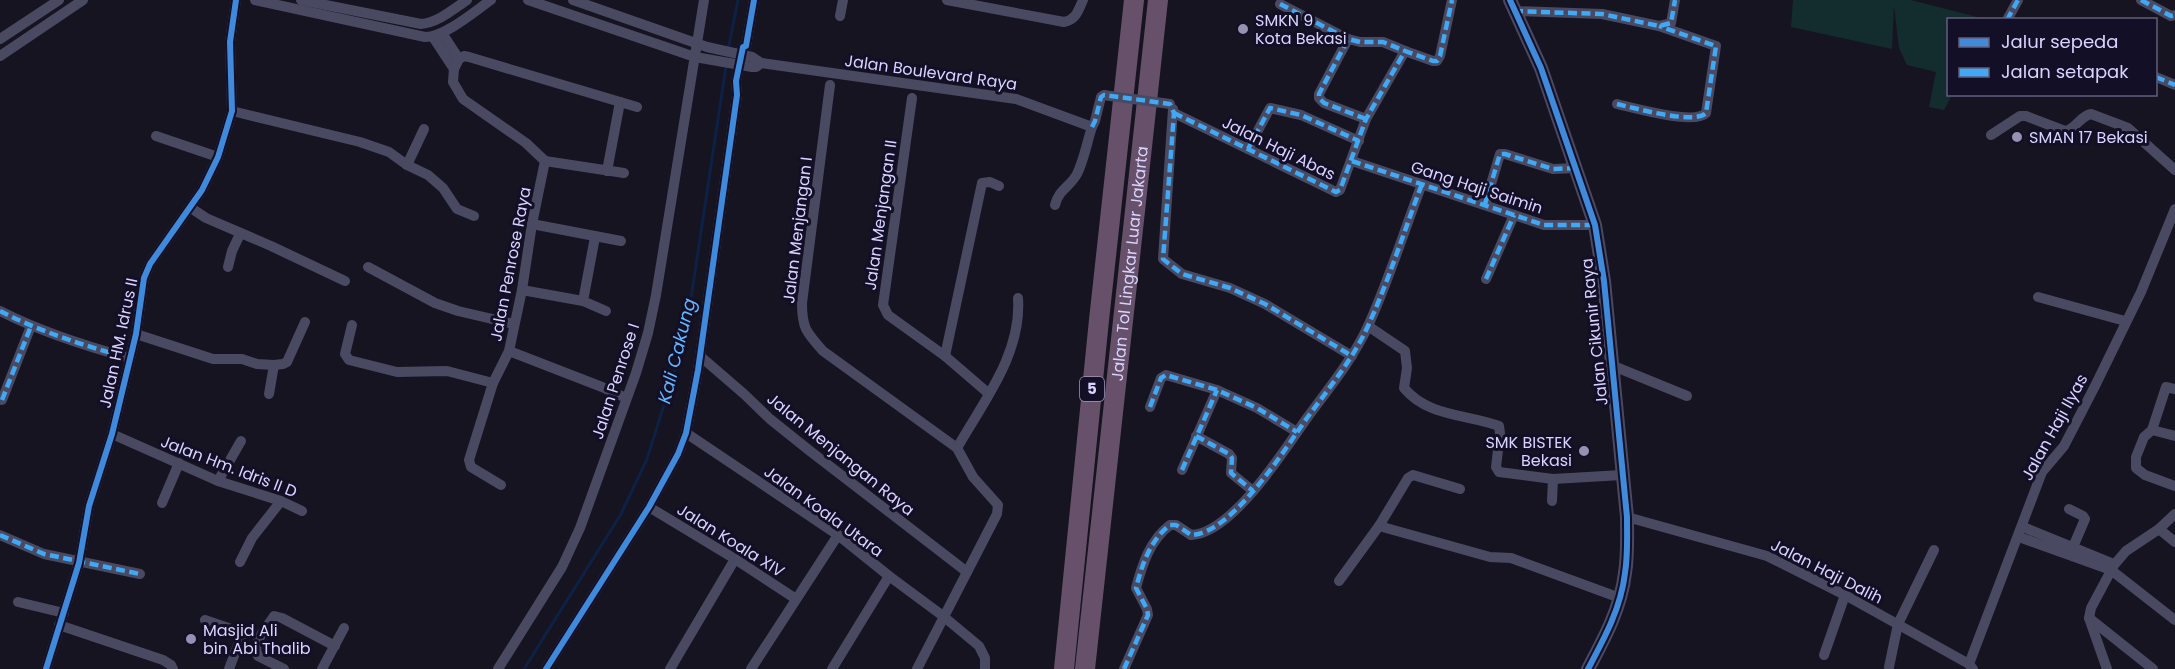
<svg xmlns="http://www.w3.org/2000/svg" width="2175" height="669" viewBox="0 0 2175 669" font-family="Poppins,sans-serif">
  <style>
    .green { fill: #132c2d }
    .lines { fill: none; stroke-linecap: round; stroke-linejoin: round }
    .stream { stroke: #0d2144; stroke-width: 3 }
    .minor { stroke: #4a4962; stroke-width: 10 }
    .tertiary { stroke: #4a4962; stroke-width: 14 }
    .motorway { stroke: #67516a; stroke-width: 20 }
    .minor-bridge { stroke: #4a4962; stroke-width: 10 }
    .quiet { stroke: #3fa9f5; stroke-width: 4.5; stroke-dasharray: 9 4.5; stroke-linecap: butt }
    .cycleway-casing { stroke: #130f26; stroke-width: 10 }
    .cycleway { stroke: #408adc; stroke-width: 6 }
    .poi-dot { fill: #9591b1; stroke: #130f26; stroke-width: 2 }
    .labels { text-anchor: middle; stroke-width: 6; stroke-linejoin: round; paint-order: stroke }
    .shield { fill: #130f26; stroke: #9e99be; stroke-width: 1.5 }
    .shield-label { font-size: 15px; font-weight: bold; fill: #d9d4ff }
    .poi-label { font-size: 16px; fill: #d9d4ff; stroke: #130f26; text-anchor: start }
    .street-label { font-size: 16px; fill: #d9d4ff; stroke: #130f26 }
    .water-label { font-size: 18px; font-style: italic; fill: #62b6ff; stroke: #130f26 }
  </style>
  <rect width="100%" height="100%" fill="#161421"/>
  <path class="green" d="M1793 0H1911L1985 19 1948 20V94L1952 95 1944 110 1929 107 1936 72 1907 65 1899 48 1894 6 1892 49 1791 27Z"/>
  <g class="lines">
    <g class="stream">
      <path d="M728 50 738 0"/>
      <path d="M524 669 621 514 647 459 680 354 690 305 726 66"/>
    </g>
    <g class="minor">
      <path d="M255 0 425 37C445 37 475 11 491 0"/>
      <path d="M301 0 421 24C439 22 452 10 467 0"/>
      <path d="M528 0 695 57 752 67H756L761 63"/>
      <path d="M573 0 707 47 752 57 761 63 1016 99 1092 127"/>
      <path d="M947 0 1064 22C1076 20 1078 11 1083 0"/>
      <path d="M2141 0 2171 16 2175 15"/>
      <path d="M1280 4 1348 39"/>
      <path d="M1514 11 1602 14 1659 26 1671 23 1675 0"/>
      <path d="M840 16 843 0"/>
      <path d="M2007 20 2018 0"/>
      <path d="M442 33 459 59"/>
      <path d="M433 37 454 69"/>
      <path d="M0 39 59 0"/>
      <path d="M0 56 83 0"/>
      <path d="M459 59 454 69 453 82 463 99 526 143 545 161 532 224 522 290 509 351 493 383 469 460 471 467 501 485"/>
      <path d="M459 59 464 56 469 57 637 107"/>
      <path d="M2156 77 2175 85"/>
      <path d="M830 85 802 303C802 328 806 332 823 351L957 448 973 477 998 505 997 514 917 669"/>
      <path d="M912 98 883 305 888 315 945 356 988 393"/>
      <path d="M1617 104C1634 108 1695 125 1706 113L1716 46 1659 26"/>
      <path d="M1173 109 1163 259 1182 274 1230 288 1265 304 1352 356"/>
      <path d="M232 111 360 142 389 152 407 165 428 175 443 188 457 209 474 216"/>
      <path d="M1174 113 1336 192 1340 190 1366 119 1405 51 1433 61H1437L1440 56 1452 0"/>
      <path d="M1366 119 1324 103 1319 98V94L1348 39 1360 42H1383L1405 51"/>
      <path d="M1991 135 2020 116H2026L2065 131C2076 129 2080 116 2091 114L2128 128 2175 170"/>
      <path d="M156 136 218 157"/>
      <path d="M1248 149 1270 108 1301 115 1359 141"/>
      <path d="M545 161 624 173"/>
      <path d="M1352 161 1544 225H1595"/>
      <path d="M407 165 424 129"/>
      <path d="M607 171 620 102"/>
      <path d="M1485 204 1500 154H1505L1553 169 1576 168"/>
      <path d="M1055 205C1059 189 1070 187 1077 174 1084 160 1087 142 1092 127L1095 121 1101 97 1104 95 1110 96"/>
      <path d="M191 208 206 218 271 246 345 281"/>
      <path d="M532 224 621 241"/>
      <path d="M228 267 232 251 240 234"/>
      <path d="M368 267 435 303 458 311 514 324"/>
      <path d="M1486 279 1514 215"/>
      <path d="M522 290 583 301 606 311"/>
      <path d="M2038 297 2125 321"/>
      <path d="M583 301 595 237"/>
      <path d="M0 311C41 332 85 346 129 358"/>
      <path d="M352 325 345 354 349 360 397 372 447 371 493 383"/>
      <path d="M1368 326 1405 351 1407 368 1404 388C1428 417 1467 414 1499 426L1500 433 1496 467 1499 472 1553 479 1622 475"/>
      <path d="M136 334 213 359H242L257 364 274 365 283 364 287 362 305 322"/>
      <path d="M509 351 602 387 626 398"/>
      <path d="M700 356 744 394 770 419 810 451 967 572"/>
      <path d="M945 356 982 183 990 182 999 186"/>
      <path d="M1611 365 1687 396"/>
      <path d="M2175 389 2166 387 2152 430 2144 437 2136 457V468L2145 475 2175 486"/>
      <path d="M269 394 274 365"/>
      <path d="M2 400 31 326"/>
      <path d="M1150 407 1161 378 1166 375 1217 390 1257 408 1297 432"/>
      <path d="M2152 430 2175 436"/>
      <path d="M686 433 838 535 889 576 943 616 979 646 985 658V669"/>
      <path d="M112 434 218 481 281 501 302 511"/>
      <path d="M1196 436 1229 454 1232 458 1231 473 1253 491"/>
      <path d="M957 448C983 402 1022 354 1018 298"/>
      <path d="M1182 470 1217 390"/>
      <path d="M218 481 241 441"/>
      <path d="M1552 501 1553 479"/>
      <path d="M162 503 179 463"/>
      <path d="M649 507 735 559 796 599"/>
      <path d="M2069 509 2083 516 2085 519 2073 547"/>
      <path d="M1627 517 1767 556 1845 595 1969 664 1973 669"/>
      <path d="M1379 526 1490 557 1511 558 1620 598"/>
      <path d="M2023 527 2111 563"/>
      <path d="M2159 529 2175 542"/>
      <path d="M0 535 44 554 140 574"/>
      <path d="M2019 537 2111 570 2175 620"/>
      <path d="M240 562 252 538 281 501"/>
      <path d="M1339 581 1379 526 1408 478 1413 475 1460 489"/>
      <path d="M18 602 64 613"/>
      <path d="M2089 618 2153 669"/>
      <path d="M205 620 234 630 241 637 229 669"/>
      <path d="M59 625 163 660 171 665 173 669"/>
      <path d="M1824 655 1845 595"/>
      <path d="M1969 664 2042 472 2064 446 2095 386 2141 292 2175 209"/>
      <path d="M1889 667 1898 624 1934 550"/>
      <path d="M46 669 79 563 89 506 112 434 136 334 144 278 150 264 202 190 218 157 232 111 230 42 236 0"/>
      <path d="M284 669 258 656C251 642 267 628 274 616L282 618 335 646"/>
      <path d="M322 669 344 628"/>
      <path d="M498 669 562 567 580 528 636 373 648 333 656 295 704 0"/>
      <path d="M546 669 649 507 678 454 686 433 698 370 737 95 736 81 743 47 746 46 754 0"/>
      <path d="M670 669 735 559"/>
      <path d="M751 669 838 535"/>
      <path d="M832 669 889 576"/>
      <path d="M1124 669 1148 615 1147 609 1136 588C1142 565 1150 540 1170 525H1176L1191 535C1232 534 1285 449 1307 418 1329 388 1353 359 1368 326 1389 280 1404 231 1422 184"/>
      <path d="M2107 669 2089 618 2091 608 2114 565 2126 551 2159 529 2175 514"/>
    </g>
    <path class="tertiary" d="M1510 0 1541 68 1595 225 1604 281 1627 517C1627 536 1628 555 1625 573 1621 608 1604 639 1588 669"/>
    <g class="motorway">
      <path d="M1064 669 1099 320 1134 0"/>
      <path id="s1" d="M1085 669 1158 0"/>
    </g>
    <path class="minor-bridge" d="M1110 96 1170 104"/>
    <g class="quiet">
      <path d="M2141 0 2171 16 2175 15"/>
      <path d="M1280 4 1348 39"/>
      <path d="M1514 11 1602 14 1659 26 1671 23 1675 0"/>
      <path d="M2007 20 2018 0"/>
      <path d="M2156 77 2175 85"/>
      <path d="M1617 104C1634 108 1695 125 1706 113L1716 46 1659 26"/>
      <path d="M1174 113 1336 192 1340 190 1366 119 1405 51 1433 61H1437L1440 56 1452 0"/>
      <path d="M1366 119 1324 103 1319 98V94L1348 39 1360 42H1383L1405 51"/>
      <path d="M1092 127 1095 121 1101 97 1104 95 1170 104 1174 113 1163 259 1182 274 1230 288 1265 304 1352 356"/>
      <path d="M1248 149 1270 108 1301 115 1359 141"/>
      <path d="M1352 161 1544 225H1595"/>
      <path d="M1485 204 1500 154H1505L1553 169 1576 168"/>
      <path d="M1486 279 1514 215"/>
      <path d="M0 311C41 332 85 346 129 358"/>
      <path d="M2 400 31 326"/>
      <path d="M1150 407 1161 378 1166 375 1217 390 1257 408 1297 432"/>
      <path d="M1196 436 1229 454 1232 458 1231 473 1253 491"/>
      <path d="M1182 470 1217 390"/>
      <path d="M0 535 44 554 140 574"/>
      <path d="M1124 669 1148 615 1147 609 1136 588C1142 565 1150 540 1170 525H1176L1191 535C1232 534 1285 449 1307 418 1329 388 1353 359 1368 326 1389 280 1404 231 1422 184"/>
    </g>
    <g class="cycleway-casing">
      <g id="cycleway">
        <path d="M1510 0 1541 68 1595 225 1604 281 1627 517C1627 536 1628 555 1625 573 1621 608 1604 639 1588 669"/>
        <path d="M46 669 79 563 89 506 112 434 136 334 144 278 150 264 202 190 218 157 232 111 230 42 236 0"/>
        <path d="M546 669 649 507 678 454 686 433 698 370 737 95 736 81 743 47 746 46 754 0"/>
      </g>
    </g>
    <use href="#cycleway" class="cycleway"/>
  </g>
  <g class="poi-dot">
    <circle cx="1243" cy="29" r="6"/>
    <circle cx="2017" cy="137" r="6"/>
    <circle cx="1584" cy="451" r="6"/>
    <circle cx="191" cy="639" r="6"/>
  </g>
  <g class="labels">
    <rect class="shield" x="1080" y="377" width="24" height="24" rx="4.5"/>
    <g class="shield-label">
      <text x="1092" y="394">5</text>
    </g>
    <g class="poi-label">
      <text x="1255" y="26">SMKN 9<tspan x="1255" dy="18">Kota Bekasi</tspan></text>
      <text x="2029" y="143">SMAN 17 Bekasi</text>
      <text x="1572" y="448" text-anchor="end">SMK BISTEK<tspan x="1572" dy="18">Bekasi</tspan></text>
      <text x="203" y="636">Masjid Ali<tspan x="203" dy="18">bin Abi Thalib</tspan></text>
    </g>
    <g class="street-label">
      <text transform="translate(931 72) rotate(8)" y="6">Jalan Boulevard Raya</text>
      <text transform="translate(1279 148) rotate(26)" y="6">Jalan Haji Abas</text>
      <text transform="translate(1477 187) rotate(18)" y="6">Gang Haji Saimin</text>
      <text transform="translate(880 215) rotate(-82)" y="6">Jalan Menjangan II</text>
      <text transform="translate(797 230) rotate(-83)" y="6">Jalan Menjangan I</text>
      <text dy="6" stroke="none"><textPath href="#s1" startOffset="408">Jalan Tol Lingkar Luar Jakarta</textPath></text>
      <text transform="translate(510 264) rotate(-79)" y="6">Jalan Penrose Raya</text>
      <text transform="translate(1594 332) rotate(-96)" y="6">Jalan Cikunir Raya</text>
      <text transform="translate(118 343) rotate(-78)" y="6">Jalan HM. Idrus II</text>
      <text transform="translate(615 381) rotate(-72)" y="6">Jalan Penrose I</text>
      <text transform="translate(2054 427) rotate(-61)" y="6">Jalan Haji Ilyas</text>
      <text transform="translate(841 454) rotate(39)" y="6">Jalan Menjangan Raya</text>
      <text transform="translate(229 466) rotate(21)" y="6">Jalan Hm. Idris II D</text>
      <text transform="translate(824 511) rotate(36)" y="6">Jalan Koala Utara</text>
      <text transform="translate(731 540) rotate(32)" y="6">Jalan Koala XIV</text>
      <text transform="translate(1827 571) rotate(27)" y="6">Jalan Haji Dalih</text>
    </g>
    <g class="water-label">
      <text transform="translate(677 351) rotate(-76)" y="6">Kali Cakung</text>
    </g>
  </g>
  <rect x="1947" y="18" width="210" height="78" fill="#130f26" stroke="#625e7d" stroke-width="1.5"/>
  <rect x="1959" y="38" width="30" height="9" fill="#408adc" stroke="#625e7d" stroke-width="1.5"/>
  <text x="2001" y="48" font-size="18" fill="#d9d4ff">Jalur sepeda</text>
  <rect x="1959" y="68" width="30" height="9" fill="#3fa9f5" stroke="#625e7d" stroke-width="1.5"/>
  <text x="2001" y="78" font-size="18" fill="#d9d4ff">Jalan setapak</text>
</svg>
